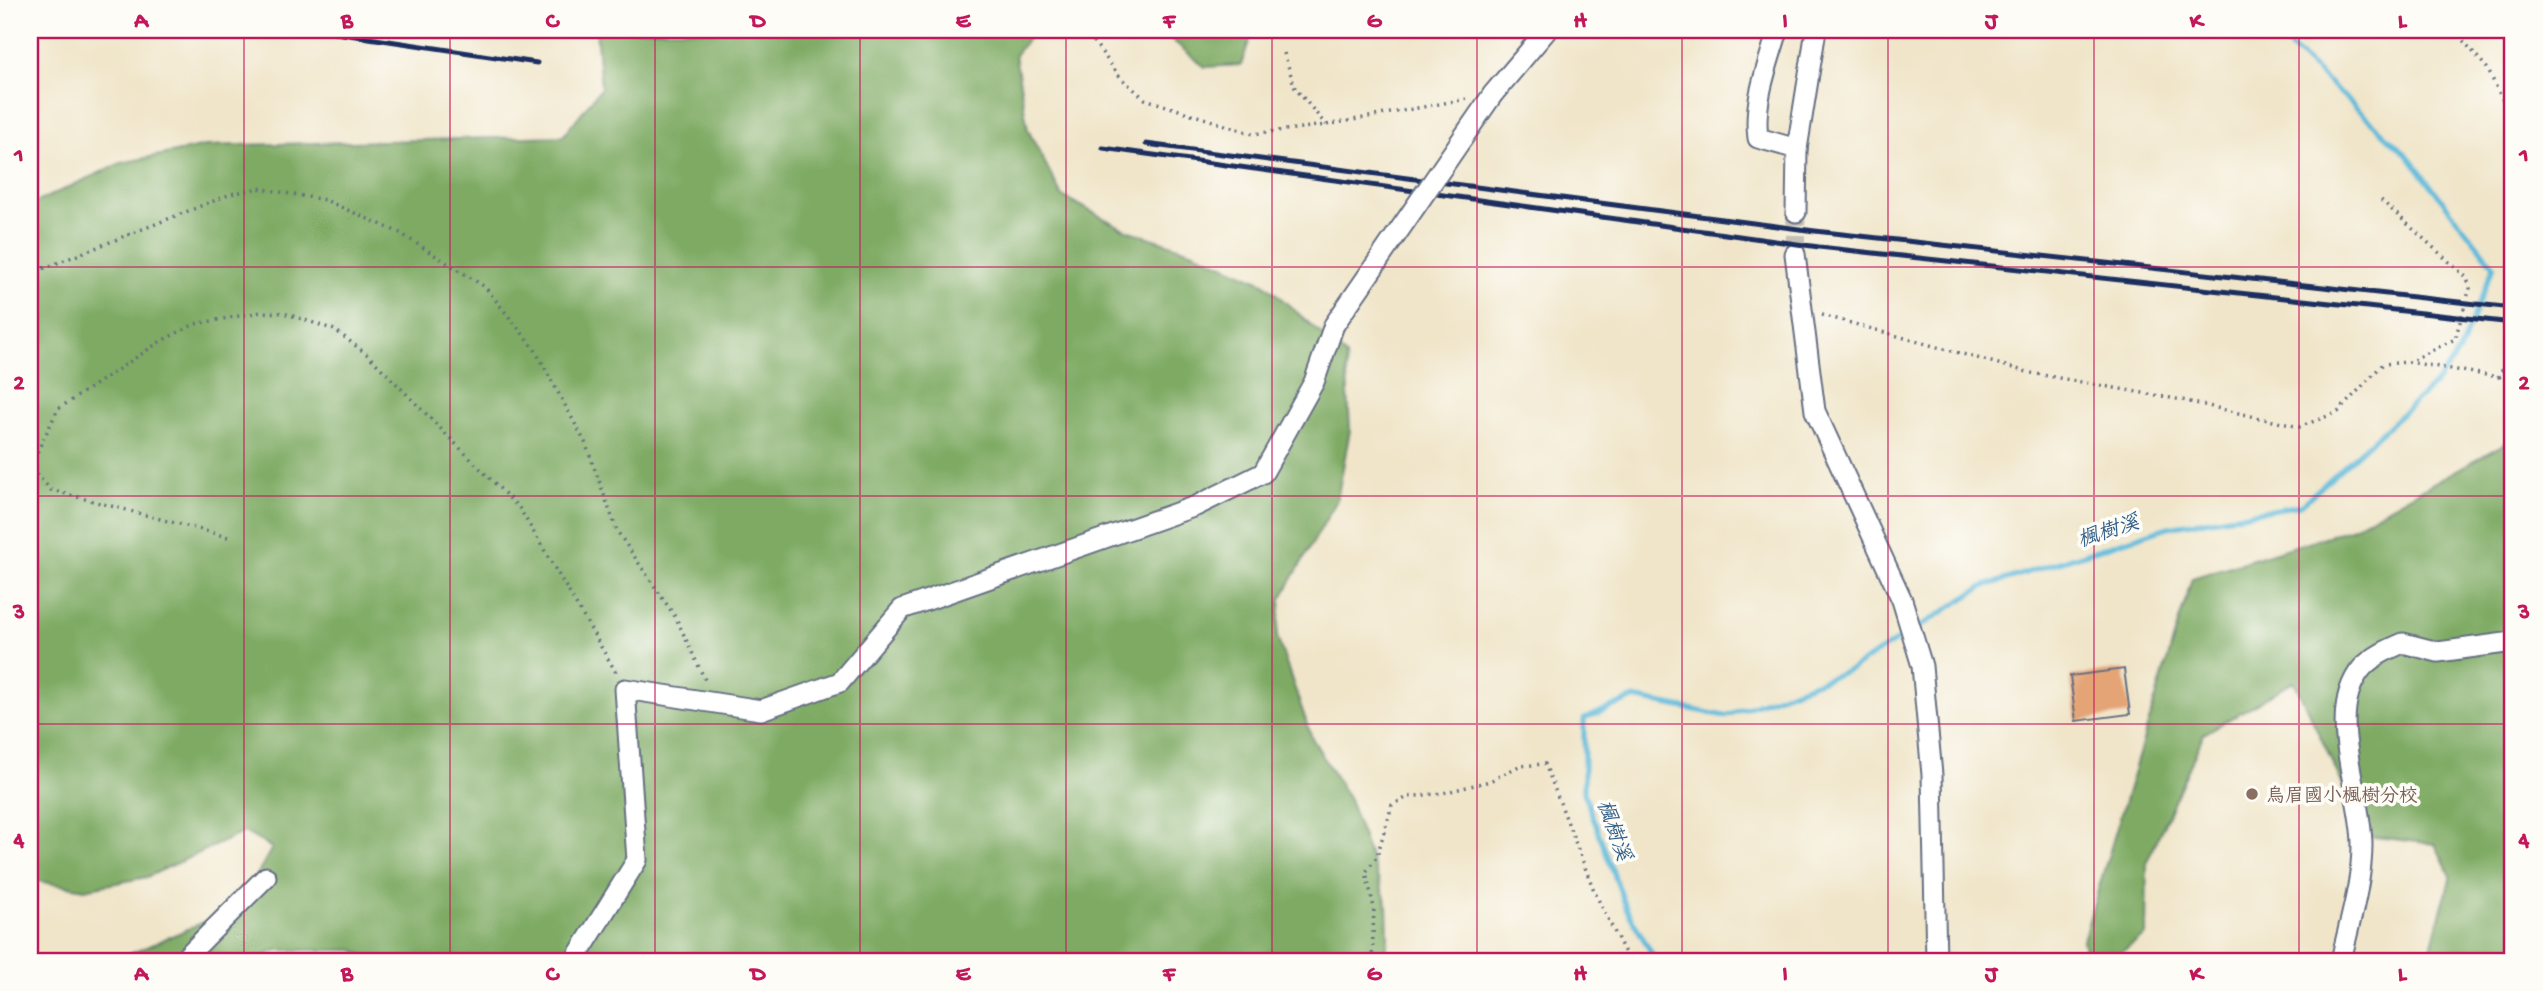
<svg xmlns="http://www.w3.org/2000/svg" width="2543" height="991" viewBox="0 0 2543 991" font-family="'Gochi Hand','LXGW WenKai TC',sans-serif">
  <style>
    .forest { fill: #7eaa63; stroke: #4c6c60; stroke-width: 2 }
    .lines { fill: none; stroke-linecap: round; stroke-linejoin: round }
    .stream { stroke: #5cb9da; stroke-width: 5 }
    .building { fill: #e5a476 }
    .minor-tunnel { stroke: #c5c1b4; stroke-width: 19; stroke-dasharray: 19 10; stroke-linecap: butt }
    .minor-casing { stroke: #666f83; stroke-width: 23 }
    .path { stroke: #666f83; stroke-width: 3.5; stroke-dasharray: 2 5; stroke-linecap: butt }
    .minor { stroke: #fff; stroke-width: 19 }
    .rail { stroke: #1b2f5e; stroke-width: 5 }
    .minor-bridge-casing { stroke: #666f83; stroke-width: 23; stroke-linecap: butt }
    .minor-bridge { stroke: #fff; stroke-width: 19 }
    .grid { fill: none; stroke: #c2185b; stroke-width: 2; stroke-opacity: 0.55 }
    .education-dot { fill: #8d6e63; stroke: #fdfcf7; stroke-width: 2.5 }
    .labels { text-anchor: middle; stroke-width: 7; stroke-linejoin: round; paint-order: stroke }
    .education-label { font-size: 19px; fill: #785e54; stroke: #fdfcf7; text-anchor: start }
    .water-label { font-size: 21px; font-style: italic; fill: #325f89; stroke: #fdfcf7 }
    .neatline { fill: none; stroke: #c2185b; stroke-width: 2.5 }
    .grid-label { font-size: 23px; text-anchor: middle; font-weight: bold; fill: #c2185b }
  </style>
  <rect width="100%" height="100%" fill="#fdfcf7"/>
  <filter id="ink" filterUnits="userSpaceOnUse"><feTurbulence type="fractalNoise" baseFrequency=".0143" numOctaves="2"/><feDisplacementMap in="SourceGraphic" scale="14" xChannelSelector="R" yChannelSelector="G"/><feConvolveMatrix kernelMatrix="1 2 1 2 8 2 1 2 1" color-interpolation-filters="sRGB"/></filter>
  <filter id="wash" filterUnits="userSpaceOnUse"><feTurbulence type="fractalNoise" baseFrequency=".00686" numOctaves="4" result="noise"/><feDisplacementMap in="SourceGraphic" scale="28" xChannelSelector="R" yChannelSelector="G"/><feGaussianBlur stdDeviation="1.57" result="paint"/><feColorMatrix in="noise" values="0 0 0 0 0 0 0 0 0 0 0 0 0 0 0 0 0 1.4 0 .05"/><feComposite in="paint" operator="in"/></filter>
  <g filter="url(#wash)">
    <rect width="100%" height="100%" fill="#f0e5c9"/>
    <g class="forest">
      <path d="M596 30H1035L1015 55 1028 130 1062 196 1124 229 1194 252 1264 283 1346 356 1350 430 1337 500 1281 599 1277 637 1312 738 1349 800 1387 903 1388 940 1383 961H373L354 950H278L251 961H114L239 907 272 848 244 832 147 877 85 889 30 880V205L121 163 206 146 563 136 601 88Z"/>
      <path d="M1160 30H1253L1241 65 1205 67Z"/>
      <path d="M2513 439V961H2427L2451 876 2435 844 2367 836 2294 681 2204 734 2147 862 2146 935 2108 961H2087L2083 940 2192 578 2350 529Z"/>
    </g>
    <g class="lines">
      <g class="stream">
        <path d="M1916 629 1982 587 2168 527 2301 505 2435 384 2459 352 2494 266 2406 154 2272 30"/>
        <path d="M1656 961 1627 910 1584 793V719L1634 698 1725 716 1850 670 1907 634"/>
      </g>
    </g>
    <g id="blocks">
      <path class="building" d="M2124 669 2130 714 2076 721 2070 676Z"/>
    </g>
  </g>
  <g filter="url(#ink)">
    <use href="#blocks" fill-opacity="0" stroke="#666f83" stroke-width="2"/>
    <g class="lines">
      <path class="minor-tunnel" d="M1795 254 1796 212"/>
      <g class="minor-casing">
        <g id="minor">
          <path d="M1778 30C1768 65 1753 101 1758 138L1797 149"/>
          <path d="M1493 94 1547 30"/>
          <path d="M1796 212 1797 149 1816 30"/>
          <path d="M1795 254 1815 411 1902 600 1922 666 1932 775 1936 961"/>
          <path d="M187 961 186 957 266 877"/>
          <path d="M574 961 637 860 625 689 761 710 840 682 902 609 1196 506 1263 473 1314 382 1334 325"/>
          <path d="M2341 961C2349 923 2362 884 2362 845 2362 792 2324 713 2362 668 2373 656 2389 649 2403 643L2438 652 2513 642"/>
        </g>
      </g>
      <g class="path">
        <path d="M1085 30 1121 78 1145 99 1253 134 1326 125 1466 99"/>
        <path d="M2454 30 2487 68 2513 121"/>
        <path d="M1284 53 1295 88 1326 125"/>
        <path d="M2381 200 2467 278 2470 288 2455 339 2411 361"/>
        <path d="M30 270 37 271 231 194 258 188 325 200 400 233 485 287 534 348 585 442 617 531 676 618 706 682"/>
        <path d="M1822 315 2031 373 2182 400 2299 427 2338 412 2383 364 2409 362 2498 377 2513 352"/>
        <path d="M2499 377 2513 372"/>
        <path d="M228 537 51 490 30 467 58 409 161 341 195 324 261 312 284 313 335 330 369 356 520 509 617 674"/>
        <path d="M1372 961 1374 908 1366 872 1377 856 1392 805 1408 797 1443 793 1490 781 1519 766 1545 764 1595 893 1629 961"/>
      </g>
      <use href="#minor" class="minor"/>
      <g class="rail">
        <path d="M315 30 537 63"/>
        <path d="M1146 144 1815 231 2513 308"/>
        <path d="M1103 148 1819 247 2513 323"/>
      </g>
      <g class="minor-bridge-casing">
        <path id="minor-bridge" d="M1334 325 1493 94"/>
      </g>
      <use href="#minor-bridge" class="minor-bridge"/>
    </g>
  </g>
  <path class="grid" d="M244 30V961M450 30V961M655 30V961M860 30V961M1066 30V961M1272 30V961M1477 30V961M1682 30V961M1888 30V961M2094 30V961M2299 30V961M30 267H2513M30 496H2513M30 724H2513"/>
  <circle class="education-dot" cx="2252" cy="794" r="7"/>
  <g class="labels">
    <g class="education-label">
      <text x="2266" y="801">烏眉國小楓樹分校</text>
    </g>
    <g class="water-label">
      <text transform="translate(2108 530) rotate(-18)" y="7">楓樹溪</text>
      <text transform="translate(1615 830) rotate(70)" y="7">楓樹溪</text>
    </g>
  </g>
  <rect width="2543" height="991" fill="none" stroke="#fdfcf7" stroke-width="77"/>
  <rect x="38" y="38" width="2466" height="915" class="neatline"/>
  <g class="grid-label">
    <text x="141" y="27">A</text>
    <text x="347" y="27">B</text>
    <text x="552" y="27">C</text>
    <text x="758" y="27">D</text>
    <text x="963" y="27">E</text>
    <text x="1169" y="27">F</text>
    <text x="1374" y="27">G</text>
    <text x="1580" y="27">H</text>
    <text x="1785" y="27">I</text>
    <text x="1991" y="27">J</text>
    <text x="2196" y="27">K</text>
    <text x="2402" y="27">L</text>
    <text x="19" y="161">1</text>
    <text x="2524" y="161">1</text>
    <text x="19" y="389">2</text>
    <text x="2524" y="389">2</text>
    <text x="19" y="618">3</text>
    <text x="2524" y="618">3</text>
    <text x="19" y="846">4</text>
    <text x="2524" y="846">4</text>
    <text x="141" y="980">A</text>
    <text x="347" y="980">B</text>
    <text x="552" y="980">C</text>
    <text x="758" y="980">D</text>
    <text x="963" y="980">E</text>
    <text x="1169" y="980">F</text>
    <text x="1374" y="980">G</text>
    <text x="1580" y="980">H</text>
    <text x="1785" y="980">I</text>
    <text x="1991" y="980">J</text>
    <text x="2196" y="980">K</text>
    <text x="2402" y="980">L</text>
  </g>
</svg>
